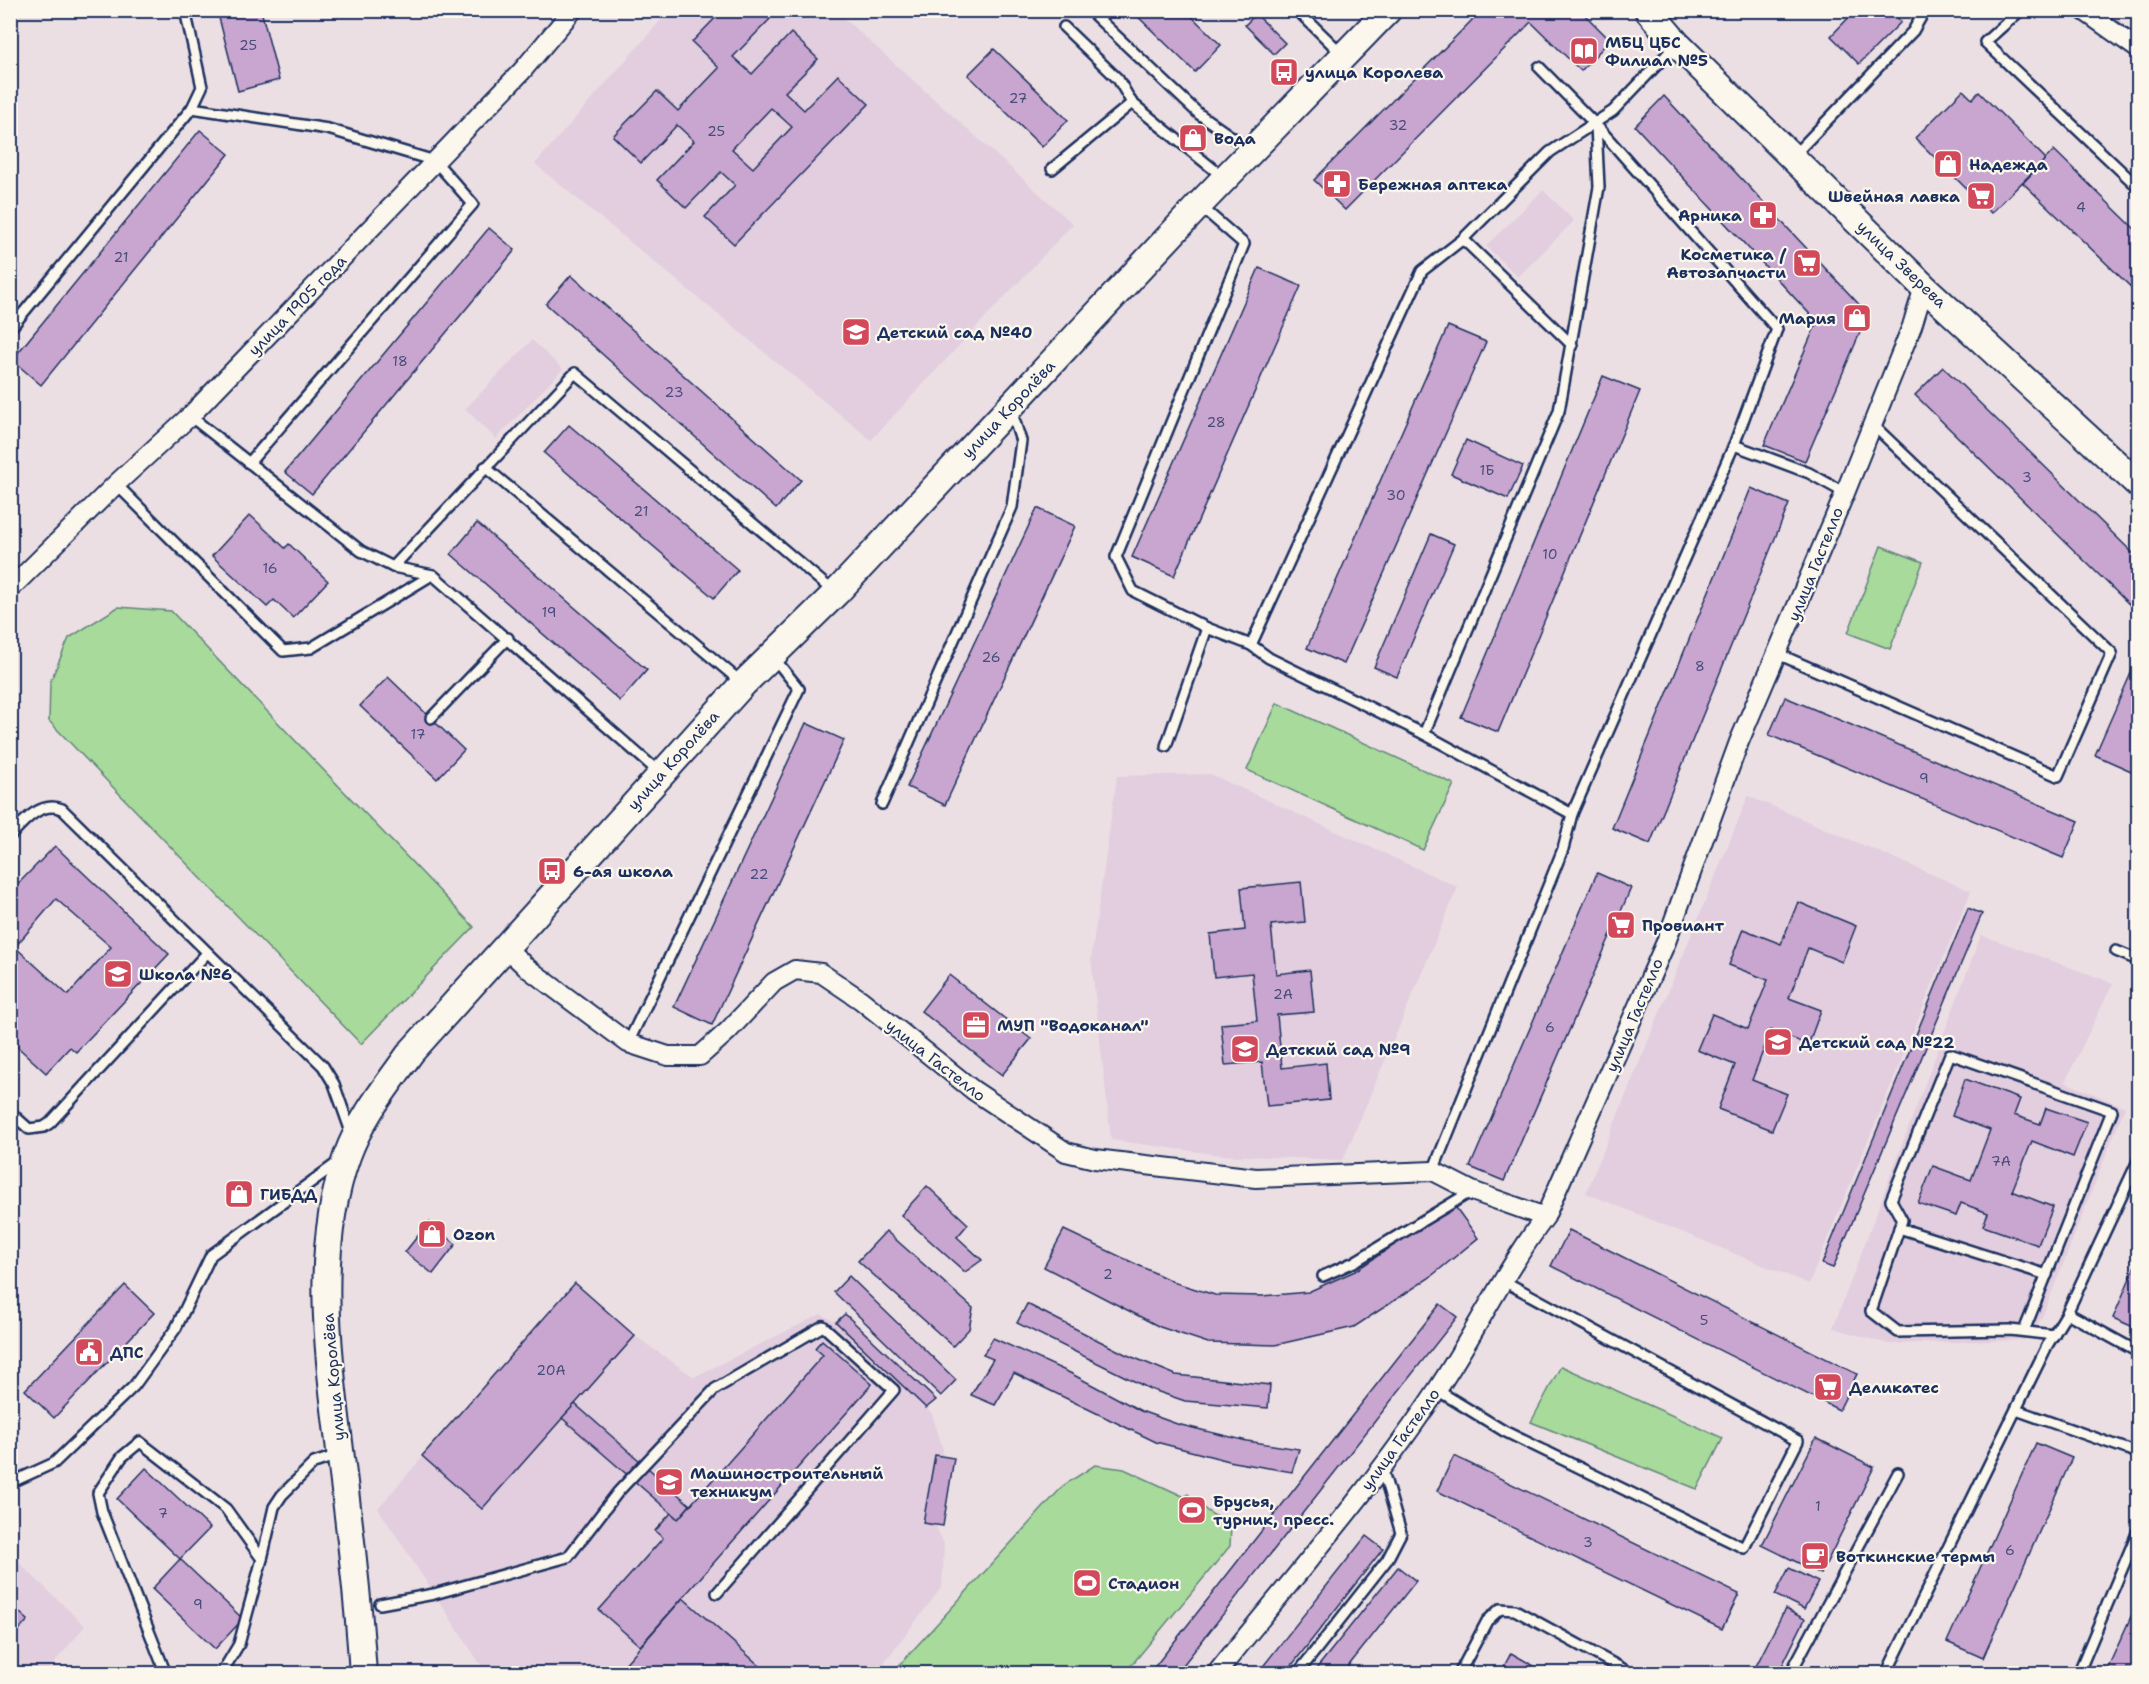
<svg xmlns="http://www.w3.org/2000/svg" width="2149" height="1684" viewBox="0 0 2149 1684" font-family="'Shantell Sans',sans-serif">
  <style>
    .built { fill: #e2cede }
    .green { fill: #a8da9b; stroke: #62847c; stroke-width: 1.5 }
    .building { fill: #c9a6d0; stroke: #1b2f5e; stroke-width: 1.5; fill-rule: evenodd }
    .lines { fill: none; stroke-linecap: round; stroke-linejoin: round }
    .lane-casing { stroke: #1b2f5e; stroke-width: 14 }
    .street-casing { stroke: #1b2f5e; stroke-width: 22 }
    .secondary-casing { stroke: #1b2f5e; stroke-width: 30 }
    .lane { stroke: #fbf7ec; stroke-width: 9 }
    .street { stroke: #fbf7ec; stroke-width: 18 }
    .secondary { stroke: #fbf7ec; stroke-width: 26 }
    .labels { text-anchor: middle; stroke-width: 4.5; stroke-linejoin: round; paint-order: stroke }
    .number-label { font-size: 14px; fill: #464d7a }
    .poi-label { font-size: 16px; font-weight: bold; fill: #1b2f5e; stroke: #fbf7ec; text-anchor: start }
    .street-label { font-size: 16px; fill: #1b2f5e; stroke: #fbf7ec }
  </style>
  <rect width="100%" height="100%" fill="#ecdfe4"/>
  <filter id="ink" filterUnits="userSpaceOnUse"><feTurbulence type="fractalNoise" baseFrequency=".0167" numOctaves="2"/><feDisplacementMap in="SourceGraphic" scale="12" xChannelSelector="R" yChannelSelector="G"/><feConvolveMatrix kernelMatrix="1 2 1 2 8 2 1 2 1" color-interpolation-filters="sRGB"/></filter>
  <g filter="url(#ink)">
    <g class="built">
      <path d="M669 11H836L1073 224 871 440 535 164Z"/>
      <path d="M1543 190 1574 221 1518 277 1486 246Z"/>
      <path d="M532 340 563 369 496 439 465 409Z"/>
      <path d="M1210 774 1458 887 1343 1160 1221 1155 1111 1140 1091 959 1117 776Z"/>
      <path d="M1748 796 1971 891 1809 1284 1586 1193Z"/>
      <path d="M1981 935 2113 983 2065 1082 2125 1107 2043 1315 2033 1333 2023 1340 1888 1344 1833 1328Z"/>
      <path d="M575 1283 635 1336 694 1377 821 1314 843 1326 932 1414 943 1449 932 1517 944 1544 942 1587 876 1673H486L378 1508Z"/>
      <path d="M10 1554 85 1626 46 1673H11Z"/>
    </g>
    <g class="green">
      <path d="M1881 546 1923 562 1890 649 1848 633Z"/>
      <path d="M118 607 171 611 474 927 361 1044 49 721 50 682 69 638Z"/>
      <path d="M1277 703 1454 784 1423 850 1247 770Z"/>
      <path d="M1561 1366 1723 1438 1697 1489 1531 1422Z"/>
      <path d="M1095 1465 1124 1469 1185 1497 1188 1494 1207 1511 1231 1526 1230 1546 1125 1673H892L1064 1485Z"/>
    </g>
    <g class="building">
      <path d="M217 10H261L279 80 238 91Z"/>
      <path d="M723 10H762L770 19 733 57 752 74 791 33 818 59 785 92 804 110 838 75 869 104 734 244 705 217 735 185 721 172 686 208 657 180 694 141 677 125 641 163 613 136 657 91 678 111 719 68 692 42ZM771 108 792 127 753 168 732 149Z"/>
      <path d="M1131 10H1185L1221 45 1195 72Z"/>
      <path d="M1482 10H1580L1610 40 1581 71 1531 22 1345 210 1314 180Z"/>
      <path d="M1856 10H1890L1901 22 1859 64 1831 36Z"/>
      <path d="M1256 14 1285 43 1274 54 1245 25Z"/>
      <path d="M994 49 1068 120 1042 147 968 75Z"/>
      <path d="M1963 90 1972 99 1979 92 2046 159 1991 213 1915 138Z"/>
      <path d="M1664 96 1868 314 1805 461 1764 445 1817 322 1635 126Z"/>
      <path d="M200 130 229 154 41 385 12 360Z"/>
      <path d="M2054 150 2138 232V294L2023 183Z"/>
      <path d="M489 228 515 250 312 494 285 472Z"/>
      <path d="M1259 268 1301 286 1174 576 1132 557Z"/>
      <path d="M571 275 801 480 776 509 546 304Z"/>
      <path d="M1448 326 1486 342 1344 664 1307 648Z"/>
      <path d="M1943 367 2138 558V613L1915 395Z"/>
      <path d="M1603 376 1640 391 1498 732 1461 717Z"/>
      <path d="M569 425 738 570 714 598 544 453Z"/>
      <path d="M1466 440 1523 466 1508 499 1451 474Z"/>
      <path d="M1751 488 1789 504 1650 844 1612 828Z"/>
      <path d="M1037 508 1075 526 945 805 907 787Z"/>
      <path d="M250 515 285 548 289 544 328 581 293 618 274 600 267 607 212 556Z"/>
      <path d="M477 523 647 670 620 701 451 554Z"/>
      <path d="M1431 534 1454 544 1397 677 1374 667Z"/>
      <path d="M2135 664 2138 666V774L2095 755Z"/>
      <path d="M388 677 464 750 437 779 360 706Z"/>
      <path d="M1785 697 2079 821 2063 858 1769 735Z"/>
      <path d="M806 723 844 740 712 1025 674 1007Z"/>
      <path d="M55 846 169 954 76 1052 70 1047 46 1073 10 1040V892ZM56 899 111 947 68 995 15 947Z"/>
      <path d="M1597 873 1631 888 1504 1181 1470 1167Z"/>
      <path d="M1301 882 1305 922 1271 925 1276 974 1310 970 1314 1012 1277 1015 1282 1068 1326 1063 1329 1100 1267 1106 1262 1062 1225 1065 1221 1024 1257 1021 1252 973 1214 977 1210 934 1245 930 1241 888Z"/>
      <path d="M1798 902 1856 926 1842 962 1808 948 1789 998 1821 1010 1808 1045 1771 1030 1752 1080 1787 1094 1772 1130 1718 1109 1735 1065 1697 1050 1712 1014 1748 1029 1768 980 1729 965 1743 929 1781 944Z"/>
      <path d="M1968 908 1982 914 1833 1268 1822 1264Z"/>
      <path d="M949 975 1031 1039 1002 1075 921 1011Z"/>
      <path d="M1965 1079 2020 1099 2014 1115 2040 1124 2046 1108 2087 1122 2073 1157 2032 1141 2012 1191 2053 1207 2038 1245 1983 1226 1988 1213 1961 1203 1956 1216 1918 1203 1933 1166 1971 1180 1990 1130 1952 1116Z"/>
      <path d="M927 1186 968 1224 957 1237 982 1260 965 1272 901 1215Z"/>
      <path d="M1454 1205 1478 1238 1429 1278 1354 1327 1275 1345 1208 1343 1160 1327 1044 1267 1064 1230 1176 1283 1215 1295 1262 1296 1308 1292 1355 1271Z"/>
      <path d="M429 1222 456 1244 433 1274 405 1252Z"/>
      <path d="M1569 1230 1857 1374 1839 1410 1551 1266Z"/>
      <path d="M886 1231 973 1308 969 1329 953 1346 858 1261Z"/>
      <path d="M2138 1259V1329L2113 1318Z"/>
      <path d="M849 1276 956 1380 941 1396 834 1292Z"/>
      <path d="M575 1283 635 1336 482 1509 422 1456Z"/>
      <path d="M125 1285 154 1313 54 1418 25 1390Z"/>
      <path d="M1027 1304 1125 1354 1176 1375 1270 1385 1268 1408 1185 1401 1150 1389 1017 1323Z"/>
      <path d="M1440 1304 1457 1317 1176 1674H1149Z"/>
      <path d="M845 1314 936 1400 926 1408 836 1322Z"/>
      <path d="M993 1338 1070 1373 1141 1411 1177 1424 1247 1441 1299 1449 1292 1472 1233 1462 1156 1442 1014 1373 995 1405 971 1395 993 1359 983 1355Z"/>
      <path d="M822 1340 872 1384 640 1646 599 1610 663 1538 655 1531 671 1513 678 1519 823 1355 815 1348Z"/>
      <path d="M575 1404 690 1505 678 1519 562 1418Z"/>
      <path d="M1816 1438 1874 1467 1821 1574 1762 1545Z"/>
      <path d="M2036 1443 2072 1458 1983 1658 1947 1642Z"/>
      <path d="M935 1455 954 1458 943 1526 923 1523Z"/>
      <path d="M1454 1456 1739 1594 1722 1629 1437 1491Z"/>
      <path d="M146 1468 210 1528 180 1559 117 1499Z"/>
      <path d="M1366 1536 1383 1549 1285 1674H1257Z"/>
      <path d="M180 1559 243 1619 215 1649 152 1589Z"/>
      <path d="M1398 1567 1416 1581 1342 1674H1312Z"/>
      <path d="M1789 1568 1818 1582 1804 1609 1775 1595Z"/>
      <path d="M683 1598 769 1674H616Z"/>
      <path d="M2138 1601V1674H2105Z"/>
      <path d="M10 1604 28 1620 10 1640Z"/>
      <path d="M1785 1609 1805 1619 1778 1674H1752Z"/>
      <path d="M1511 1653 1548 1674H1500Z"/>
    </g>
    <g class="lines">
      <g class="lane-casing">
        <g id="lane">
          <path d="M1089 10 1199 114 1249 149"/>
          <path d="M1297 10 1343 55"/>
          <path d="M2021 10 1985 42 2138 187"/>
          <path d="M1064 27 1118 79 1132 103 1223 177"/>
          <path d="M192 108 328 129 435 161 473 204 249 463"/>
          <path d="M1794 155 1913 31 1925 10"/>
          <path d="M1052 169 1132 103"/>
          <path d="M1199 205 1244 244 1116 557 1133 591 1207 628 1251 645 1269 658 1424 734 1572 814"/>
          <path d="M1463 239 1572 345"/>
          <path d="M10 329 192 108 202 87 185 10"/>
          <path d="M190 416 361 551 393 567 433 575 661 774"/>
          <path d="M1734 445 1809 473 1845 493"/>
          <path d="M485 467 741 682"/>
          <path d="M116 484 283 651 311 648 432 575"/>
          <path d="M393 567 575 373 834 592"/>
          <path d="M1251 645 1422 271 1463 239 1550 152 1613 111 1676 45"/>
          <path d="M1778 654 2058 776 2112 653 1872 424"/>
          <path d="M431 718 508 638"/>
          <path d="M1424 734 1559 411 1599 187 1596 125"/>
          <path d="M1166 746 1207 628"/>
          <path d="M882 804 1012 507 1021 441 1011 410"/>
          <path d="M10 836C23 822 41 800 62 809L323 1066 334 1084 351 1132"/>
          <path d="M2116 951 2138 960"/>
          <path d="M628 1043 799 689 774 658"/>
          <path d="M10 1112 29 1129 44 1127 50 1123 207 953"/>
          <path d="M1433 1171 1563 849 1572 814 1734 445 1777 329 1596 125 1539 67"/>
          <path d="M1899 1228 2047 1275"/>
          <path d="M1323 1276 1354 1262 1472 1191"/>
          <path d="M2067 1313 2138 1352"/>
          <path d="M2024 1331 2112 1111 1950 1054 1891 1200 1902 1220 1871 1311 1898 1332 2010 1330 2054 1335"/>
          <path d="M1437 1390 1504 1431 1744 1548 1798 1441 1502 1280"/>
          <path d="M2016 1410 2138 1453"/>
          <path d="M10 1483 54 1463 134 1386 176 1328 211 1255 340 1161"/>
          <path d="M262 1559 274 1507 282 1495 314 1463 338 1455"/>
          <path d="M380 1604 434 1594 568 1557 618 1492 715 1389 823 1326 894 1390 717 1593"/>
          <path d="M166 1674 102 1512 98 1493 122 1457 140 1442 226 1509 262 1559 239 1644 221 1674"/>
          <path d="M1297 1674 1387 1560 1401 1533 1382 1468"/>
          <path d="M1459 1674 1487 1621 1500 1609 1515 1610 1632 1674"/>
          <path d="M1790 1674 1898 1473"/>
          <path d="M1886 1674 2048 1344 2067 1313 2138 1161"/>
          <path d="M2078 1674 2138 1531"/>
        </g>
      </g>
      <g class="street-casing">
        <g id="street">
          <path d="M2083 10 2138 49"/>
          <path d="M10 589 116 484 190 416 522 71 573 10"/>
          <path d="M505 947 526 967 628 1043 668 1056H700L728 1031 774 982 795 970 821 973 861 1000 973 1090 1066 1152 1095 1159 1256 1178 1433 1171 1472 1191 1545 1217"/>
          <path d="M1216 1674C1290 1581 1371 1490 1437 1390 1475 1333 1504 1272 1545 1217L1666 942 1739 742 1845 493 1912 326 1924 287"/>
        </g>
      </g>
      <g class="secondary-casing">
        <g id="secondary">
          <path d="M1648 10 1677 44 1924 287 2138 484"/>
          <path d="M363 1674C358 1594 348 1514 338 1434 327 1343 315 1245 347 1156 361 1117 387 1086 411 1052L743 684 836 593 1199 205 1388 10"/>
        </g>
      </g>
      <use href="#lane" class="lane"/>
      <use href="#street" class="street"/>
      <use href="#secondary" class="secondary"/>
    </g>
  </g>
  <defs>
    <g id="library-square" transform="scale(1.5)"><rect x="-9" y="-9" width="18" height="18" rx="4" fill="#d1495b" stroke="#fbf7ec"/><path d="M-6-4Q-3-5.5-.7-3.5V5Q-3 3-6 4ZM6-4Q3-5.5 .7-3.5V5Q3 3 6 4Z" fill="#fff"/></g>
    <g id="bus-square" transform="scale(1.5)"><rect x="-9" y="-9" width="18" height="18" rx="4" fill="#d1495b" stroke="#fbf7ec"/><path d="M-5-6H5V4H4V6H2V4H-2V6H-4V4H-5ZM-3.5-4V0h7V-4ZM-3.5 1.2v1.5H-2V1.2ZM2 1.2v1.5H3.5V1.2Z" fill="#fff"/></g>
    <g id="shop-square" transform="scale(1.5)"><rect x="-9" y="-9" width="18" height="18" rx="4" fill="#d1495b" stroke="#fbf7ec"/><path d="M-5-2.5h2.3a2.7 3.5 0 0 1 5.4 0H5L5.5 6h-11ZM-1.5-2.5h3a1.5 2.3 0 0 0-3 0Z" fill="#fff"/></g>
    <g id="pharmacy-square" transform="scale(1.5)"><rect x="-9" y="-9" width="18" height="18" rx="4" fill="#d1495b" stroke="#fbf7ec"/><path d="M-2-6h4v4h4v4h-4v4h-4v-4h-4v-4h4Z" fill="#fff"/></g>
    <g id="supermarket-square" transform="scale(1.5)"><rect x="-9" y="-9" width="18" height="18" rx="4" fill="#d1495b" stroke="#fbf7ec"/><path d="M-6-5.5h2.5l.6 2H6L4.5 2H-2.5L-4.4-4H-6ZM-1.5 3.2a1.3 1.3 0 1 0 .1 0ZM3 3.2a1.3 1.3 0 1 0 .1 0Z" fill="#fff"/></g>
    <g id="school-square" transform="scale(1.5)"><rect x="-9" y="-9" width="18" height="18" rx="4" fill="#d1495b" stroke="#fbf7ec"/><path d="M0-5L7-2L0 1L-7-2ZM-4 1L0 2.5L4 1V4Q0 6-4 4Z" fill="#fff"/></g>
    <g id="office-square" transform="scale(1.5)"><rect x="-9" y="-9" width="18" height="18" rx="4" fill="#d1495b" stroke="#fbf7ec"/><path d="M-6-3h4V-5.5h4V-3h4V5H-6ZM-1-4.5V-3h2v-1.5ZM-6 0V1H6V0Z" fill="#fff"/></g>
    <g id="civic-square" transform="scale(1.5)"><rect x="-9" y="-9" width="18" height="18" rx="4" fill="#d1495b" stroke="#fbf7ec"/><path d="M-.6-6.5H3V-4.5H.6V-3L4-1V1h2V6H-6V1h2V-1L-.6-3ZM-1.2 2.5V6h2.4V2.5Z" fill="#fff"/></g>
    <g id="university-square" transform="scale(1.5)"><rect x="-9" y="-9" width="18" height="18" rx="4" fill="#d1495b" stroke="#fbf7ec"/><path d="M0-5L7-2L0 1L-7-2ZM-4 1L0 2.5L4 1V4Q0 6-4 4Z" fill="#fff"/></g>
    <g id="stadium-square" transform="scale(1.5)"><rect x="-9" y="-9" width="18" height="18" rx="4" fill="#d1495b" stroke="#fbf7ec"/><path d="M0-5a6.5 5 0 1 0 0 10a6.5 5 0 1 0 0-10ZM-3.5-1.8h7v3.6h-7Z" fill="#fff"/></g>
    <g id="cafe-square" transform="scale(1.5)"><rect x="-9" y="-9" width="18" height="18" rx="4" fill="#d1495b" stroke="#fbf7ec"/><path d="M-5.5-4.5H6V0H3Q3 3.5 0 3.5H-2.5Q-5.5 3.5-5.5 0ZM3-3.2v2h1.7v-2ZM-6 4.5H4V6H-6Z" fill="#fff"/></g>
  </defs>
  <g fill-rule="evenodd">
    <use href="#library-square" x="1584" y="51"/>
    <use href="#bus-square" x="1284" y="72"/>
    <use href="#shop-square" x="1193" y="138"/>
    <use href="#shop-square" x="1948" y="164"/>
    <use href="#pharmacy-square" x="1337" y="184"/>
    <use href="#supermarket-square" x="1981" y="196"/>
    <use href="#pharmacy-square" x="1763" y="215"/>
    <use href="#supermarket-square" x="1807" y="263"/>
    <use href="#shop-square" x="1857" y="318"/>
    <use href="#school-square" x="856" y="332"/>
    <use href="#bus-square" x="552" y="871"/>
    <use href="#supermarket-square" x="1621" y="925"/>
    <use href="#school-square" x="118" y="974"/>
    <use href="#office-square" x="976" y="1025"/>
    <use href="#school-square" x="1778" y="1042"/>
    <use href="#school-square" x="1245" y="1049"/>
    <use href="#shop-square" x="239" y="1194"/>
    <use href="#shop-square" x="432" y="1234"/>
    <use href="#civic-square" x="89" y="1352"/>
    <use href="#supermarket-square" x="1828" y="1387"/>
    <use href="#university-square" x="669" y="1482"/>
    <use href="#stadium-square" x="1192" y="1510"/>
    <use href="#cafe-square" x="1815" y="1556"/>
    <use href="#stadium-square" x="1087" y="1583"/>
  </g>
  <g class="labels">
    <g class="number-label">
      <text x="248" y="50">25</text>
      <text x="1018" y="103">27</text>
      <text x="1398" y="130">32</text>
      <text x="716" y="136">25</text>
      <text x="2081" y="212">4</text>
      <text x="121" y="262">21</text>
      <text x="400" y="366">18</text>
      <text x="674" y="397">23</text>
      <text x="1216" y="427">28</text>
      <text x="1487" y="475">1Б</text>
      <text x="2027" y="482">3</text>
      <text x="1396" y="500">30</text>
      <text x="641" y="516">21</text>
      <text x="1550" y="559">10</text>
      <text x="270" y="573">16</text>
      <text x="549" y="617">19</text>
      <text x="991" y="662">26</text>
      <text x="1700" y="671">8</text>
      <text x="418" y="739">17</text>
      <text x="1924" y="783">9</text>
      <text x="759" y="879">22</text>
      <text x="1283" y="999">2А</text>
      <text x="1550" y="1032">6</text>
      <text x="2001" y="1166">7А</text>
      <text x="1108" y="1279">2</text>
      <text x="1704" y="1325">5</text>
      <text x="551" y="1375">20А</text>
      <text x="1818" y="1511">1</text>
      <text x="163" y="1518">7</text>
      <text x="1588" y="1547">3</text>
      <text x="2010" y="1555">6</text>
      <text x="198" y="1609">9</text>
    </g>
    <g class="poi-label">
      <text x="1605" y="48">МБЦ ЦБС<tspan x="1605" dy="18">Филиал №5</tspan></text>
      <text x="1305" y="78">улица Королева</text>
      <text x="1214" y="144">Вода</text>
      <text x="1969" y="170">Надежда</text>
      <text x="1358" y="190">Бережная аптека</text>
      <text x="1960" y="202" text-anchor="end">Швейная лавка</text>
      <text x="1742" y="221" text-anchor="end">Арника</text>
      <text x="1786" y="260" text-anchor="end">Косметика /<tspan x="1786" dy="18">Автозапчасти</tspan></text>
      <text x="1836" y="324" text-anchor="end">Мария</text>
      <text x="877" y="338">Детский сад №40</text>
      <text x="573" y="877">6-ая школа</text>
      <text x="1642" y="931">Провиант</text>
      <text x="139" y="980">Школа №6</text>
      <text x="997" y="1031">МУП "Водоканал"</text>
      <text x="1799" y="1048">Детский сад №22</text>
      <text x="1266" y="1055">Детский сад №9</text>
      <text x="260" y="1200">ГИБДД</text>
      <text x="453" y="1240">Ozon</text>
      <text x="110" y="1358">ДПС</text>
      <text x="1849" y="1393">Деликатес</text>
      <text x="690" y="1479">Машиностроительный<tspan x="690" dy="18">техникум</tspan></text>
      <text x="1213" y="1507">Брусья,<tspan x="1213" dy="18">турник, пресс.</tspan></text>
      <text x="1836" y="1562">Воткинские термы</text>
      <text x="1108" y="1589">Стадион</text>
    </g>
    <g class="street-label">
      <text transform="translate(1902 264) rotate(44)" y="6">улица Зверева</text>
      <text transform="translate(297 305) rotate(-46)" y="6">улица 1905 года</text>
      <text transform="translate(1008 409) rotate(-47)" y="6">улица Королёва</text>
      <text transform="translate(1815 564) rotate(-68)" y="6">улица Гастелло</text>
      <text transform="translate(673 760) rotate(-48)" y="6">улица Королёва</text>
      <text transform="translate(1634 1015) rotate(-67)" y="6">улица Гастелло</text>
      <text transform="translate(936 1060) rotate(38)" y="6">улица Гастелло</text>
      <text transform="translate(333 1377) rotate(-95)" y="6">улица Королёва</text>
      <text transform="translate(1400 1439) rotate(-54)" y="6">улица Гастелло</text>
    </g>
  </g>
  <rect width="2149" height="1684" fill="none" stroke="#fbf7ec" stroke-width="36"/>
  <rect x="18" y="18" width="2113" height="1648" fill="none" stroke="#1b2f5e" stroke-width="2" filter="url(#ink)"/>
</svg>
